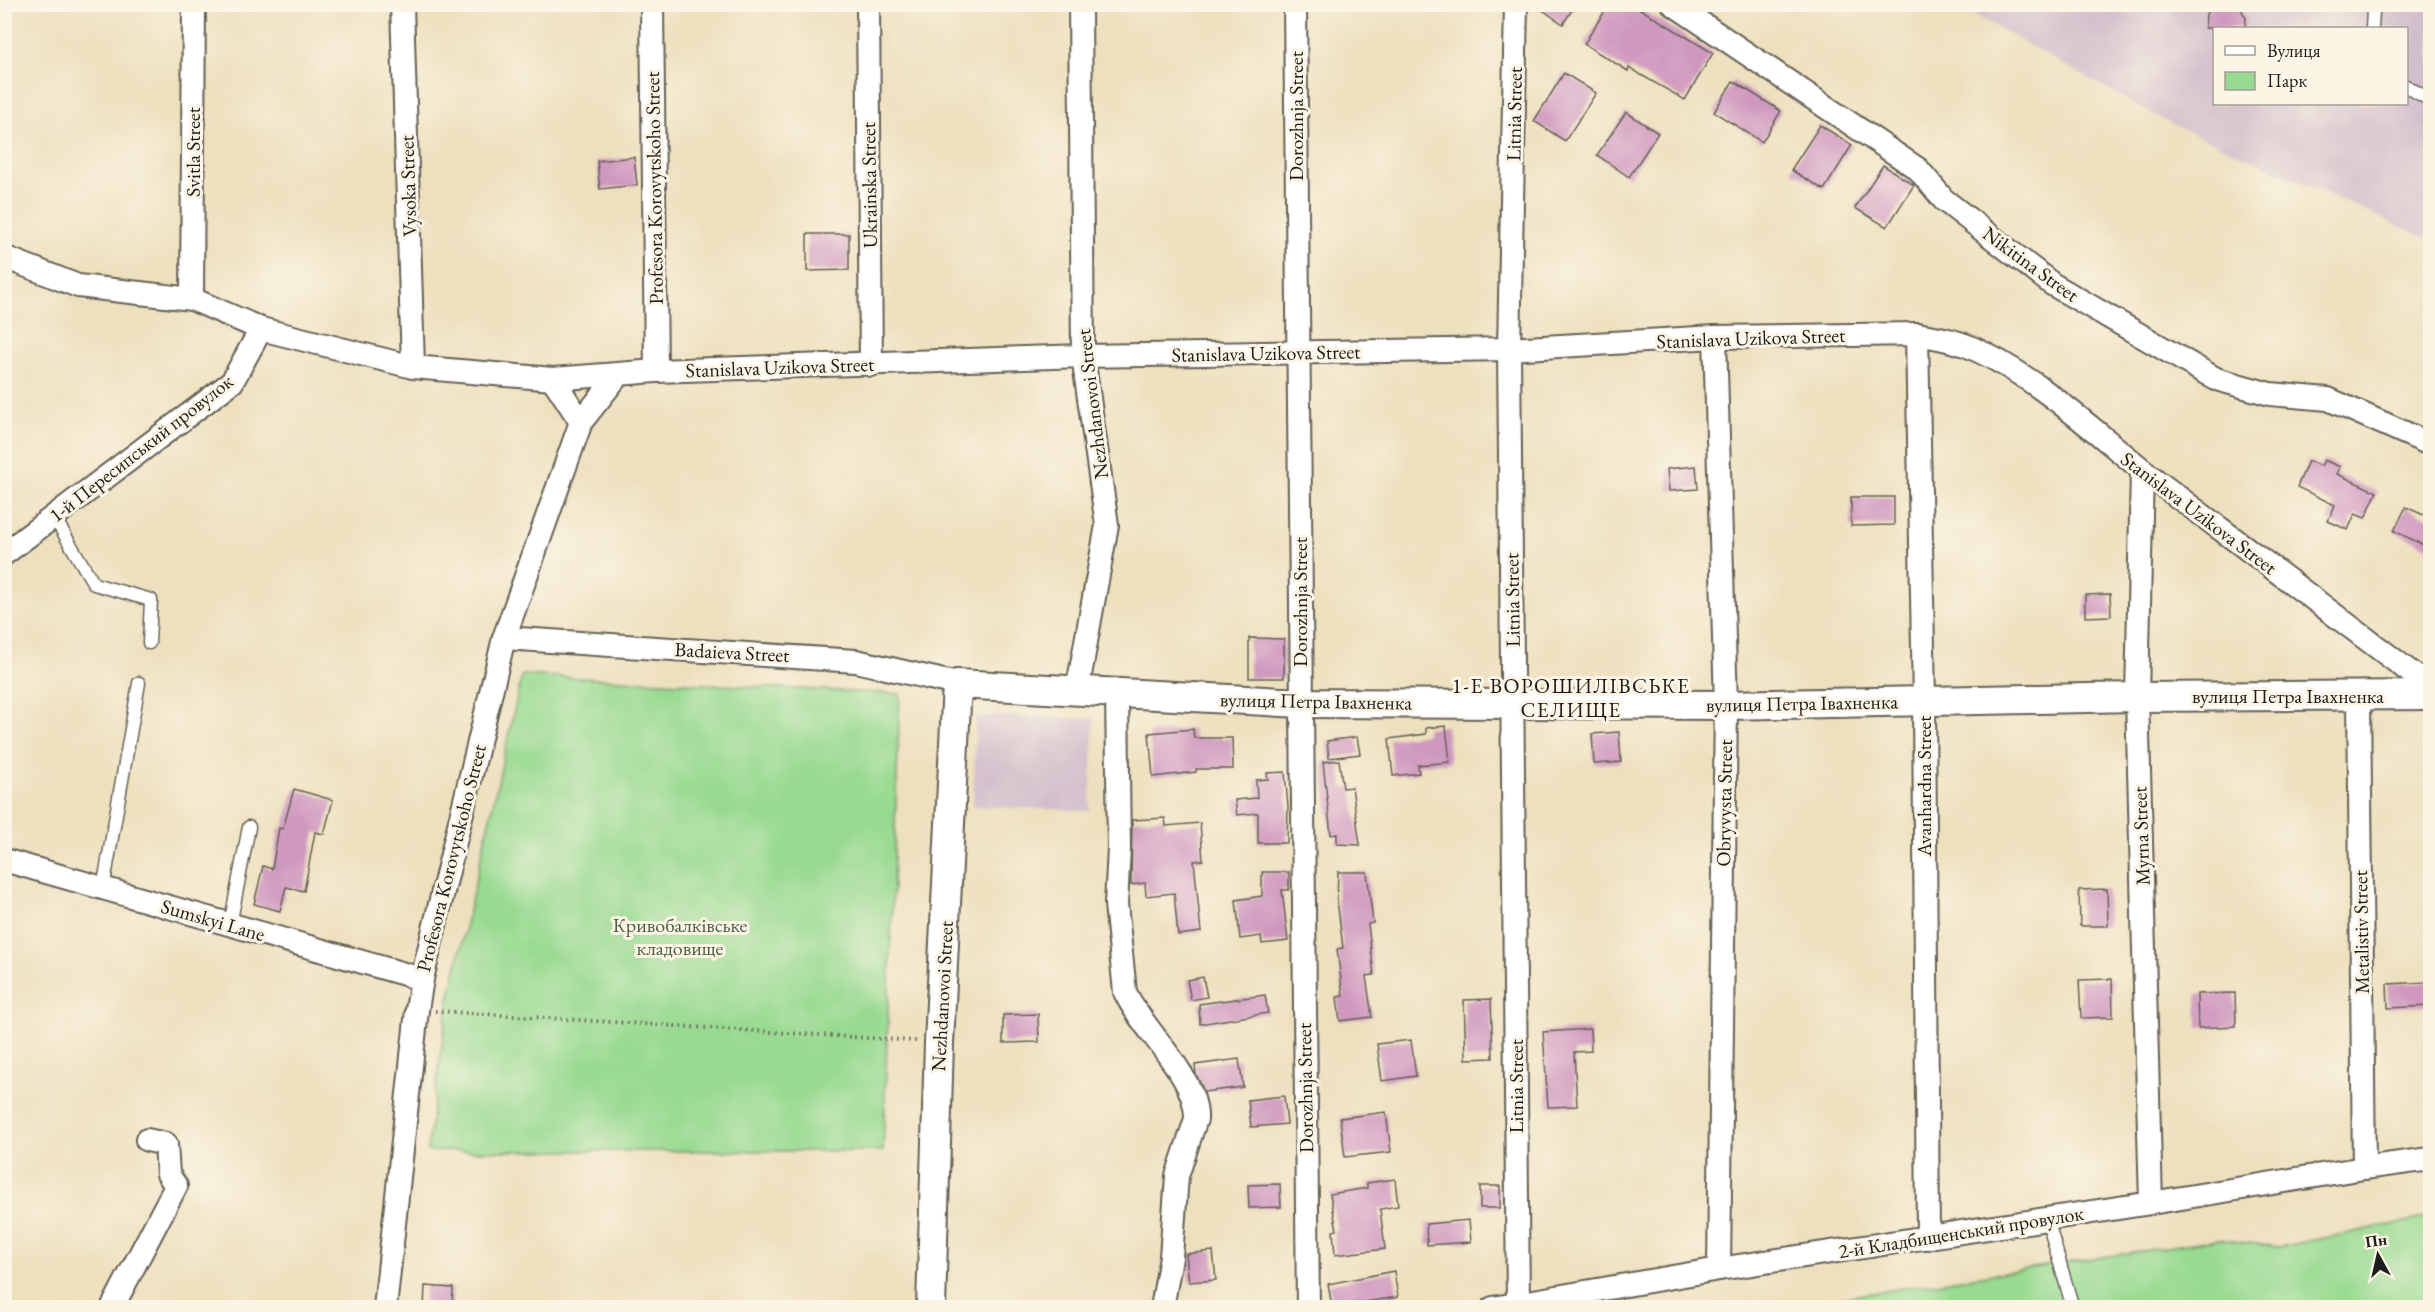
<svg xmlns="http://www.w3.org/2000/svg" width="2435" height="1312" viewBox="0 0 2435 1312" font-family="'EB Garamond',serif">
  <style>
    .industrial { fill: #d1bdcb; fill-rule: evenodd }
    .green { fill: #98da91; stroke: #5a7b56; stroke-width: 1.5 }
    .building { fill: #cf98bf }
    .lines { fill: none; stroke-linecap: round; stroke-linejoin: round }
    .service-casing { stroke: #656155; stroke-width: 15 }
    .minor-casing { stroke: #656155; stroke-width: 26 }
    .tertiary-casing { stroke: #656155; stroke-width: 32 }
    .path { stroke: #656155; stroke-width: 4; stroke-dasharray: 1.5 4.5; stroke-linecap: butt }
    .service { stroke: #fff; stroke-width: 12 }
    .minor { stroke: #fff; stroke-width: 22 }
    .tertiary { stroke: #fff; stroke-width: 28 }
    .labels { text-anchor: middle; stroke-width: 6; stroke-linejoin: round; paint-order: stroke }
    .street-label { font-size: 20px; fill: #1c1c1c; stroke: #fcf5e5 }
    .park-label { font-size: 20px; fill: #475e45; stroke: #fcf5e5 }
    .neighbourhood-label { font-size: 21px; letter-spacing: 1.5px; fill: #1c1c1c; stroke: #fcf5e5 }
  </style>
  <rect width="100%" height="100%" fill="#fcf5e5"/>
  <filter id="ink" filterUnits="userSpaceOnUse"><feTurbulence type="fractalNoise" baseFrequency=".0167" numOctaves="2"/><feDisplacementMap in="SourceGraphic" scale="12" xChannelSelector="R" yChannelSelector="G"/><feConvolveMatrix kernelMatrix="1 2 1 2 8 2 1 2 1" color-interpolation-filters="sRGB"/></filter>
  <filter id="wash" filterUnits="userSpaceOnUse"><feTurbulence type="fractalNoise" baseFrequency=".008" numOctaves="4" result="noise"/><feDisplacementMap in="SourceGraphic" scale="24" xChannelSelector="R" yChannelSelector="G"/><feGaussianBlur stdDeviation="1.35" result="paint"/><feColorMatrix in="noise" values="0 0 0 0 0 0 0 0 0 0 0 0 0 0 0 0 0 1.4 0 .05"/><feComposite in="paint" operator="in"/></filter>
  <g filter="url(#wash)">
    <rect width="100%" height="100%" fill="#ede0be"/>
    <g class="industrial">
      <path d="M1957 5H2430V240L2163 120ZM2214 28H2406V104H2214Z"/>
      <path d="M976 715 1094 719 1090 811 973 806Z"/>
    </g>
    <g class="green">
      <path d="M522 675 900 694 883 1151H427L448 1004Z"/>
      <path d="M2430 1217V1307L1775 1308 2218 1239 2279 1247Z"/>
    </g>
    <g id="blocks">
      <g class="building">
        <path d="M1534 4H1576L1563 24Z"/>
        <path d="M1609 4H1632L1713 53 1685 100 1629 68 1628 71 1584 44Z"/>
        <path d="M2213 4H2238L2246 18 2245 28H2205L2206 14Z"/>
        <path d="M1564 73 1596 93 1565 141 1534 121Z"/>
        <path d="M1733 81 1781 111 1762 142 1714 112Z"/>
        <path d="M1626 112 1658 133 1629 177 1597 155Z"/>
        <path d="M1820 125 1852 145 1824 190 1791 170Z"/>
        <path d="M634 157 637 185 600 189 597 161Z"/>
        <path d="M1883 165 1914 185 1887 227 1855 208Z"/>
        <path d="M807 234H849V270L807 271Z"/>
        <path d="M2324 460 2340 467 2337 474 2377 492 2365 518 2355 514 2348 530 2328 521 2335 505 2297 487 2308 461 2321 466Z"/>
        <path d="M1696 466 1698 489 1669 491 1667 469Z"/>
        <path d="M1851 497H1894V525L1851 526Z"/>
        <path d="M2406 507 2430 518V548L2394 531Z"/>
        <path d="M2110 594 2111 616 2085 617V595Z"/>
        <path d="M1249 638 1284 639V678H1249Z"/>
        <path d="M1446 726 1450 762 1418 765 1419 773 1393 776 1389 739 1426 734V728Z"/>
        <path d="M1193 729 1194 738H1232L1233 769H1196V772L1153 777 1149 733Z"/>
        <path d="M1619 732 1621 762 1594 764 1592 734Z"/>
        <path d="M1357 737 1360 754 1329 758 1327 741Z"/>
        <path d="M1339 760 1343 788 1352 787 1360 845 1337 844V834L1331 835 1323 762Z"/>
        <path d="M1285 772 1288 807 1287 843H1258V813L1237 815 1235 800 1257 798 1256 780 1268 779 1267 773Z"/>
        <path d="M294 789 333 800 324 834 315 832 304 891 286 887 280 911 254 904 263 866 272 869 279 828 283 829Z"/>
        <path d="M1165 818 1166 826 1200 823 1203 860 1194 861 1201 932 1178 935 1174 893 1146 896 1145 883 1131 885 1132 820Z"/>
        <path d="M1262 872H1289V890H1282L1288 941 1262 944 1261 936 1240 939 1236 900 1262 896Z"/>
        <path d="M1338 872H1367L1373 923 1368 924 1374 975 1366 976 1372 1017 1340 1021 1337 997 1343 996 1337 949 1343 948 1337 900Z"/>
        <path d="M2107 889 2108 926H2080L2079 890Z"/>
        <path d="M1203 977 1207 997 1191 1000 1187 980Z"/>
        <path d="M2112 979 2113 1017 2081 1018 2079 980Z"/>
        <path d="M2430 982V1006L2388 1008 2387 984Z"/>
        <path d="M2235 993 2236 1026 2198 1028 2197 994Z"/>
        <path d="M1265 995 1268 1013 1200 1024 1199 1004Z"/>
        <path d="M1491 999 1493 1058 1466 1059 1464 1000Z"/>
        <path d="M1038 1014 1039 1042 1003 1043V1015Z"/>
        <path d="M1590 1029 1591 1051 1574 1052 1577 1106 1548 1107 1543 1032Z"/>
        <path d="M1411 1040 1416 1076 1382 1081 1377 1044Z"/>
        <path d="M1239 1059 1243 1087 1204 1092 1196 1074 1195 1065Z"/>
        <path d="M1284 1096 1287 1124 1251 1127 1248 1100Z"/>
        <path d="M1386 1112 1391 1152 1345 1157 1340 1118Z"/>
        <path d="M1395 1179 1398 1206 1380 1209 1385 1249 1335 1255 1333 1231 1337 1230 1330 1194 1367 1188V1183Z"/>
        <path d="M1280 1184 1281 1207 1249 1208 1248 1185Z"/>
        <rect x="1480" y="1186" width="20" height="22"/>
        <path d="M1469 1220 1471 1242 1427 1245 1426 1224Z"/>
        <path d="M1213 1251 1216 1280 1189 1282 1186 1254Z"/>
        <path d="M1394 1271 1398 1297 1332 1307 1328 1284Z"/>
        <path d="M425 1286 453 1288 452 1308H424Z"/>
      </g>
    </g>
  </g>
  <g filter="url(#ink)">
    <use href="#blocks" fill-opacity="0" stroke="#656155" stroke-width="1.5"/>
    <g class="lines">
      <g class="service-casing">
        <g id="service">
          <path d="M2372 28 2373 11 2377 4"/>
          <path d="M2406 86 2430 100"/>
          <path d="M54 517 94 584 151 600 149 643"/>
          <path d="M103 889 139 683"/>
          <path d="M230 925 249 827"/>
          <path d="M2047 1219 2073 1308"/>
        </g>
      </g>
      <g class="minor-casing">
        <g id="minor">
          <path d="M402 4 413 367"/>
          <path d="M652 4 656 371"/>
          <path d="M868 4 871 365"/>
          <path d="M1295 4 1308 1308"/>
          <path d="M1516 4 1509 349 1518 1304"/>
          <path d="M1673 4 1918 169 1944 200 2052 284 2216 379 2270 394 2328 399 2430 444"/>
          <path d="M4 257 78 286 192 299 261 329 413 367 553 379 656 371 1083 356 1509 349 1715 337 1917 334C1935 337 1953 340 1970 347 2038 376 2099 437 2158 482 2249 550 2340 619 2430 687"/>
          <path d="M192 299 194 4"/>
          <path d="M1917 334 1924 701 1928 1238"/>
          <path d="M1715 337 1726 705 1719 1269"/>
          <path d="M581 422 619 374"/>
          <path d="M2142 470 2137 697 2151 1203"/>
          <path d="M4 554 232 382 261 329"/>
          <path d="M504 638 856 661 957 684"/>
          <path d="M1077 692 1107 525 1083 356 1080 4"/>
          <path d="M1117 694 1119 849 1116 904 1125 992C1142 1030 1198 1077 1196 1119L1177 1176 1171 1257 1162 1308"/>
          <path d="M2359 697 2364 1168"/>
          <path d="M4 860 422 979"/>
          <path d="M112 1308 176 1186 168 1174 166 1144 147 1140"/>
          <path d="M385 1308 417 1010 422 979 504 638 581 422 553 379"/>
          <path d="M1493 1308 1719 1269 2151 1203 2364 1168 2430 1159"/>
        </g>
      </g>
      <g class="tertiary-casing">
        <path id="tertiary" d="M931 1308 939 1043 957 684 1301 703 1513 704 1726 705 2137 697 2430 695"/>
      </g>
      <path class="path" d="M435 1011 916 1041"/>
      <use href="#service" class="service"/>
      <use href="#minor" class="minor"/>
      <use href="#tertiary" class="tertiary"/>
    </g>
  </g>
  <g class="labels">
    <g class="street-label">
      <text transform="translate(1514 114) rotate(-89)" y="7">Litnia Street</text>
      <text transform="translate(1296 116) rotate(-90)" y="7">Dorozhnja Street</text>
      <text transform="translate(193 152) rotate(-90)" y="7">Svitla Street</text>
      <text transform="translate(869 185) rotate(-91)" y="7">Ukrainska Street</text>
      <text transform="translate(408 186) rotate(-92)" y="7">Vysoka Street</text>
      <text transform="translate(654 188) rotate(-91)" y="7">Profesora Korovytskoho Street</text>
      <text transform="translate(2031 264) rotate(36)" y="7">Nikitina Street</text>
      <text transform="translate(1751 338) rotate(-2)" y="7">Stanislava Uzikova Street</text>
      <text transform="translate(1266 353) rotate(-1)" y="7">Stanislava Uzikova Street</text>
      <text transform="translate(780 367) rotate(-2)" y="7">Stanislava Uzikova Street</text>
      <text transform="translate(1092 404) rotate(-97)" y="7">Nezhdanovoi Street</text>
      <text transform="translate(141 448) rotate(-38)" y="7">1-й Пересипський провулок</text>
      <text transform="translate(2199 513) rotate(37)" y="7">Stanislava Uzikova Street</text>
      <text transform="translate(1512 600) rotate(-91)" y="7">Litnia Street</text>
      <text transform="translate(1300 602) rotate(-90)" y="7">Dorozhnja Street</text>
      <text transform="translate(732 652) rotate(3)" y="7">Badaieva Street</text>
      <text x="2288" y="703">вулиця Петра Івахненка</text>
      <text transform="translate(1316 701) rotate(1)" y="7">вулиця Петра Івахненка</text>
      <text transform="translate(1802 703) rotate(-1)" y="7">вулиця Петра Івахненка</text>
      <text transform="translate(1924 786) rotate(-90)" y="7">Avanhardna Street</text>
      <text transform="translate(1724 803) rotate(-89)" y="7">Obryvysta Street</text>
      <text transform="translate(2141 836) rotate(-92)" y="7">Myrna Street</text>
      <text transform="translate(451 858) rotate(-76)" y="7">Profesora Korovytskoho Street</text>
      <text transform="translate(213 920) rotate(16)" y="7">Sumskyi Lane</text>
      <text transform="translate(2361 932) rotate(-91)" y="7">Metalistiv Street</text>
      <text transform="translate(942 996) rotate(-87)" y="7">Nezhdanovoi Street</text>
      <text transform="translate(1516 1086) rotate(-90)" y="7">Litnia Street</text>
      <text transform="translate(1305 1088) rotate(-91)" y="7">Dorozhnja Street</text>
      <text transform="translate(1961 1232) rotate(-9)" y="7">2-й Кладбищенський провулок</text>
    </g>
    <g class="park-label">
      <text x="680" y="932">Кривобалківське<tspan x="680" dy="23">кладовище</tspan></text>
    </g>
    <g class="neighbourhood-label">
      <text x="1571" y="693">1-Е ВОРОШИЛІВСЬКЕ<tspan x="1571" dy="24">СЕЛИЩЕ</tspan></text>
    </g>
  </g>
  <rect width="2435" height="1312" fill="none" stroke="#fcf5e5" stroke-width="24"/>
  <rect x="2213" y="27" width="195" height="78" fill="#fcf5e5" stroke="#a29e95" stroke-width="1.5"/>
  <rect x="2225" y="46" width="30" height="9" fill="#ffffff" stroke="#a29e95" stroke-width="1.5"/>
  <text x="2267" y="57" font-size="18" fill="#1c1c1c">Вулиця</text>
  <rect x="2225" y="72" width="30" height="18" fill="#98da91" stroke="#a29e95" stroke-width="1.5"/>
  <text x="2267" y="87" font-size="18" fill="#1c1c1c">Парк</text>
  <g transform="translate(2378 1255) rotate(352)" stroke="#fcf5e5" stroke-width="4.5" paint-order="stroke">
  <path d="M0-4.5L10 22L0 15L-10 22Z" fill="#1c1c1c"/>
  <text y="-9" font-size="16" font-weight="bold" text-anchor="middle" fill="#1c1c1c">Пн</text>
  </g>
</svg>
